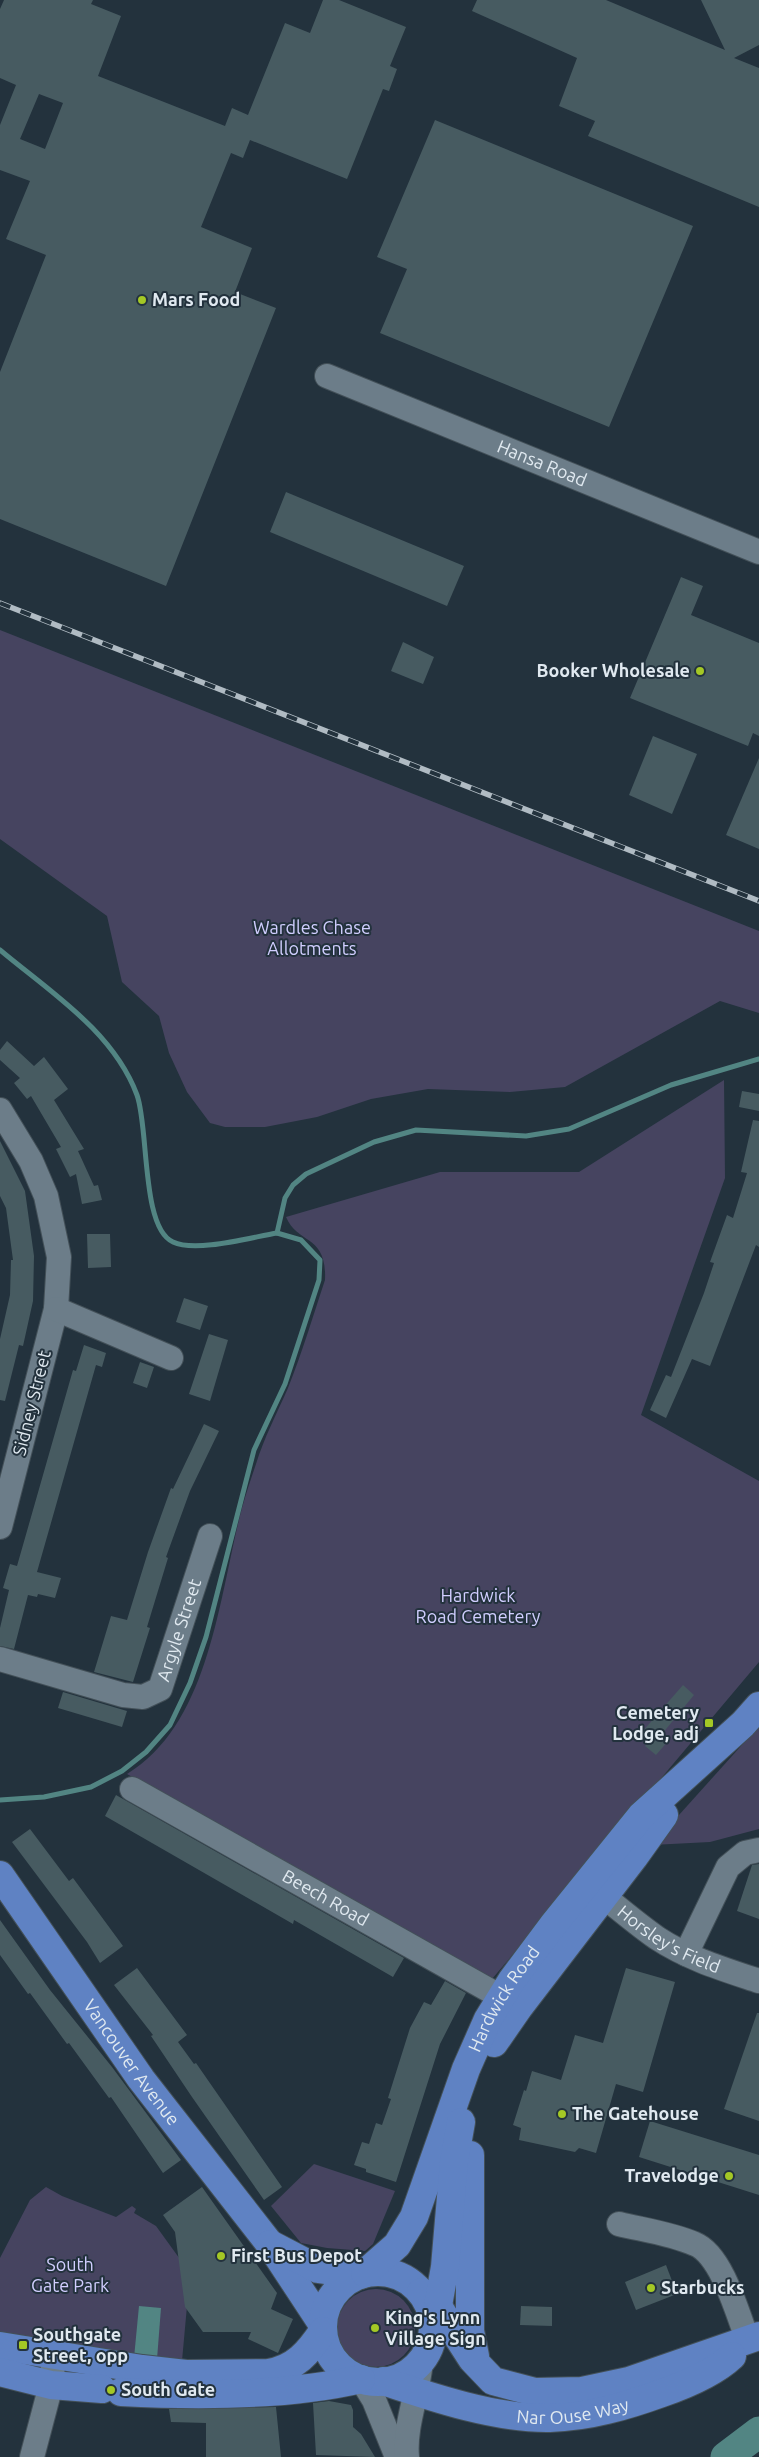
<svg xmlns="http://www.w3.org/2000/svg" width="759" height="2457" viewBox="0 0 759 2457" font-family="Ubuntu,sans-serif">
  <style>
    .green { fill: #464460 }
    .water { fill: #528583 }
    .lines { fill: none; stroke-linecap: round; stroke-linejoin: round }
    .stream { stroke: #528583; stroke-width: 5 }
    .river { stroke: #528583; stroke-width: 31 }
    .building { fill: #475b61; fill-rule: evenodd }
    .minor-casing { stroke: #435058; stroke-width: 26 }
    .major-casing { stroke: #435058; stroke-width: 30 }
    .minor { stroke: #6c7d89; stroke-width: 24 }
    .major { stroke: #5f82c3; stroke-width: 28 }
    .rail-casing { stroke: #b0bbc3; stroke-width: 5.5 }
    .rail { stroke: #23323d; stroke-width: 4; stroke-dasharray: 11; stroke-linecap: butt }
    .poi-dot { fill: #a4c825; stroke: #23323d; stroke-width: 2 }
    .labels { text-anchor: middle; stroke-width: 4; stroke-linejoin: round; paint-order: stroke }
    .poi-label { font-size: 18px; font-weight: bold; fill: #e0e9f0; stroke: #23323d; text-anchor: start }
    .street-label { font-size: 18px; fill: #e0e9f0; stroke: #23323d }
    .park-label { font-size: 18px; fill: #d1ceff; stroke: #23323d }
  </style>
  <rect width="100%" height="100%" fill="#23323d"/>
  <g class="green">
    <path d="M0 630 759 931V1013L720 1001 565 1087 510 1092 428 1089 371 1099 317 1117 265 1127H225L210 1123 187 1092 169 1053 159 1016 122 982 107 916 0 839Z"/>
    <path d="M724 1080 725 1178 641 1415 759 1481V1662L492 1979 127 1774C211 1723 219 1594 242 1508 246 1493 251 1479 256 1464 264 1438 277 1413 288 1388 302 1353 313 1316 325 1280 327 1234 298 1245 286 1217L440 1172H579Z"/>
    <path d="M759 1726V1829L710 1842 652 1845Z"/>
    <path d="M314 2164 395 2191 373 2244 365 2251 327 2248 301 2243 271 2206Z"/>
    <path d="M46 2187 62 2196 116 2217 132 2206 136 2209 134 2213 156 2226 190 2273 182 2361 134 2358 0 2333V2258L30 2200Z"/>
    <circle cx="376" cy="2328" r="39"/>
  </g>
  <path class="water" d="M139 2306 161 2308 157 2359 134 2358Z"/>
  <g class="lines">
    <g class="stream">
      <path d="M0 950C50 992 113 1031 137 1095 149 1128 141 1228 173 1242 196 1253 252 1237 277 1233L285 1198 293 1185 306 1174 374 1142 416 1130 526 1136 569 1129 671 1085 759 1059"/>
      <path d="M0 1800 44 1797 91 1787 122 1771 146 1752 170 1725 190 1683 206 1637 254 1450 285 1384 319 1280 320 1260 301 1240 277 1233"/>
    </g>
    <path class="river" d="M726 2457 759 2432"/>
  </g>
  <g class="building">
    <path d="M4 0H93L91 4 121 16 98 76 225 126 232 108 248 115 285 23 310 33 323 0H339L406 27 390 66 397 69 389 91 383 89 347 179 250 140 243 158 231 153 201 227 252 248 235 292 276 308 166 586 0 519V372L46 255 6 239 30 181 0 170V125L16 85 0 78V9ZM39 94 63 103 45 149 20 139Z"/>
    <path d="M477 0H606L725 50 701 0H759V45L734 58 759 68V207L588 136 595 121 559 106 577 58 472 11Z"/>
    <path d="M435 120 693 226 609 427 380 333 407 269 377 257Z"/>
    <path d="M286 492 464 566 447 606 270 532Z"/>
    <path d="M681 577 703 586 691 615 759 643V736L753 733 748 746 630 698Z"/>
    <path d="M403 642 434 657 423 684 391 671Z"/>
    <path d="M653 736 697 754 672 814 629 795Z"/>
    <path d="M759 758V849L726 835Z"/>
    <path d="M7 1041 34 1066 44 1057 68 1089 54 1100 84 1149 78 1151 94 1186 98 1185 102 1200 82 1204 76 1174 70 1177 56 1149 61 1147 31 1096 27 1099 14 1083 20 1078 0 1060V1050Z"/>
    <path d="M742 1091 759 1094V1111L739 1107Z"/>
    <path d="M753 1120 759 1121V1247L756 1245 710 1366 692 1359 666 1418 650 1410 666 1375 671 1377 704 1293 714 1263 710 1262 727 1215 733 1218 747 1173 741 1172Z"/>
    <path d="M0 1141 25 1191 34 1256 33 1301 23 1346 19 1345 5 1401 0 1400V1339L10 1295 11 1260H13L6 1208 0 1196Z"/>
    <path d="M87 1234H110L111 1267 88 1268Z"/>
    <path d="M184 1298 208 1306 200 1330 176 1322Z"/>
    <path d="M209 1334 228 1340 210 1401 189 1394Z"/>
    <path d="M84 1345 106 1353 102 1367 96 1365 37 1572 61 1578 55 1598 38 1594 37 1597 28 1595 14 1649 0 1646V1628L9 1590 3 1588 10 1564 17 1566 73 1370 76 1371Z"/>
    <path d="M140 1362 154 1367 147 1388 133 1383Z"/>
    <path d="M204 1424 219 1431 190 1491 166 1557 168 1558 147 1627 150 1628 133 1682 94 1672 111 1616 127 1620 148 1552 171 1488 173 1489Z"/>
    <path d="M683 1685 694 1695 662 1734 669 1740 656 1755 645 1746 650 1740 642 1732Z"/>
    <path d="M63 1692 127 1711 122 1727 58 1708Z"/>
    <path d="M116 1795 404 1958 393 1977 294 1920 293 1924 105 1816Z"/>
    <path d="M30 1829 69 1881 73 1878 123 1946 100 1963 87 1942 12 1842Z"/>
    <path d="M759 1864V1919L737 1911 752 1865Z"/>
    <path d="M0 1920 50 1990 112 2067 181 2160 163 2173 111 2097 109 2098 69 2043 67 2044 30 1993 28 1994 0 1955Z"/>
    <path d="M137 1968 187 2035 178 2042 194 2064 196 2063 282 2187 264 2200 192 2097 151 2036 153 2035 114 1985Z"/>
    <path d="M626 1968 675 1982 643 2092 616 2084 596 2153 579 2148 575 2152 519 2140 521 2128 513 2125 524 2090 526 2091 532 2071 561 2080 575 2035 603 2043Z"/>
    <path d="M445 1981 466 1993 440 2044 396 2182 366 2172V2169L354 2165 362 2142 369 2144 376 2123 382 2125 391 2099 388 2098 410 2028 424 2002 431 2005Z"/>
    <path d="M757 2013H759V2121L724 2109Z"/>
    <path d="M650 2121 759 2155V2195L639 2157Z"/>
    <path d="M202 2187 277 2293 271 2309 293 2319 278 2353 248 2339 251 2332H203L185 2307 175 2232 163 2215Z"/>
    <path d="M666 2265 677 2294 636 2310 625 2282Z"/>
    <path d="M521 2306 552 2307V2326L520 2325Z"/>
    <path d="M329 2401 351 2405 353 2410V2427L361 2434 375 2457 316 2455 313 2403Z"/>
    <path d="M276 2407 281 2457H206V2423L171 2422 169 2409Z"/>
  </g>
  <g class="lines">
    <g class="minor-casing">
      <g id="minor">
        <path id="s1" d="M327 376 759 552"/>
        <path d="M0 1110 31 1161 46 1196 59 1257 56 1309 0 1527"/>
        <path d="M56 1309 171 1358"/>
        <path id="s2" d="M0 1659 123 1695 143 1697 160 1689 210 1536"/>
        <path id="s3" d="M132 1789 517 2006"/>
        <path id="s4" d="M590 1886C613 1903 634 1922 657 1938 689 1959 723 1969 759 1981"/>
        <path d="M686 1954 728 1867 745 1853 759 1850"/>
        <path d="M619 2224C644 2230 672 2234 695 2244 722 2255 738 2315 748 2341"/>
        <path d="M361 2379 374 2400 397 2457"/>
        <path d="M32 2457 51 2385 54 2356"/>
        <path d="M407 2457C404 2425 419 2392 421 2360"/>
      </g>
    </g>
    <g class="major-casing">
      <g id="major">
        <path id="s5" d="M0 1875 141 2079 269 2243 323 2325"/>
        <path d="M494 2043 519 2007 634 1857 664 1815"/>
        <path d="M470 2155V2331L475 2356"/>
        <path d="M270 2244 318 2269 360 2275"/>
        <circle cx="378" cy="2327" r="55"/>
        <path id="s6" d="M365 2273 397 2245 414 2217 466 2069 488 2019 512 1980 553 1925 641 1816 743 1724 759 1706"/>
        <path d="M421 2292 439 2308 472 2359 493 2381 535 2392 582 2391 629 2381 759 2336"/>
        <path d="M433 2333 445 2267 454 2162 461 2122"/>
        <path d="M0 2346 142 2369 186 2374 268 2373C295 2369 309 2352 323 2331"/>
        <path d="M0 2372 51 2385 102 2389"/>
        <path id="s7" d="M383 2381C434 2398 497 2419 550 2418 589 2417 626 2406 662 2393 685 2385 714 2373 732 2356"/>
        <path d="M121 2392C196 2396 288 2396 361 2379"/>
      </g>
    </g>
    <use href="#minor" class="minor"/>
    <use href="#major" class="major"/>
    <g class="rail-casing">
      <path id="rail" d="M0 603 759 901"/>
    </g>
    <use href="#rail" class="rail"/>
  </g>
  <g class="poi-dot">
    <circle cx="142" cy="300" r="5"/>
    <circle cx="700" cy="671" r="5"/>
    <rect x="704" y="1718" width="10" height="10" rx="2.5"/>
    <circle cx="562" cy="2114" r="5"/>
    <circle cx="729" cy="2176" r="5"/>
    <circle cx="221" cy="2256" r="5"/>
    <circle cx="651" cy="2288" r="5"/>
    <circle cx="375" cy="2328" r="5"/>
    <rect x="18" y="2340" width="10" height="10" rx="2.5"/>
    <circle cx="111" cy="2390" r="5"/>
  </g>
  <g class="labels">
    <g class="poi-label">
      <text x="152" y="306">Mars Food</text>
      <text x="690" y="677" text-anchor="end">Booker Wholesale</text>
      <text x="699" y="1719" text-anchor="end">Cemetery<tspan x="699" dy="21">Lodge, adj</tspan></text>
      <text x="572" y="2120">The Gatehouse</text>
      <text x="719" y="2182" text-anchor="end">Travelodge</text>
      <text x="231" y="2262">First Bus Depot</text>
      <text x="661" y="2294">Starbucks</text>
      <text x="385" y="2324">King's Lynn<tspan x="385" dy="21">Village Sign</tspan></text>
      <text x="33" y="2341">Southgate<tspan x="33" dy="21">Street, opp</tspan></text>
      <text x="121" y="2396">South Gate</text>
    </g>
    <g class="street-label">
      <text dy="6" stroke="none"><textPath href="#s1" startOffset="232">Hansa Road</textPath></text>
      <text transform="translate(32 1403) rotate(-76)" y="6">Sidney Street</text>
      <text dy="6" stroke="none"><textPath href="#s2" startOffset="229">Argyle Street</textPath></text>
      <text dy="6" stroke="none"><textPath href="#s3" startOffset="222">Beech Road</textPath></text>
      <text dy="6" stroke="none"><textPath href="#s4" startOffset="96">Horsley's Field</textPath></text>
      <text dy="6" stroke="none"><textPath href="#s6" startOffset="312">Hardwick Road</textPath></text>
      <text dy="6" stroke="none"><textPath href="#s5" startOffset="229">Vancouver Avenue</textPath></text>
      <text dy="6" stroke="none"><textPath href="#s7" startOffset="195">Nar Ouse Way</textPath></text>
    </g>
    <g class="park-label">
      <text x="312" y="934">Wardles Chase<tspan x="312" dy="21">Allotments</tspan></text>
      <text x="478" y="1602">Hardwick<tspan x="478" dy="21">Road Cemetery</tspan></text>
      <text x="70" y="2271">South<tspan x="70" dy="21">Gate Park</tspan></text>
    </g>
  </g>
</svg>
